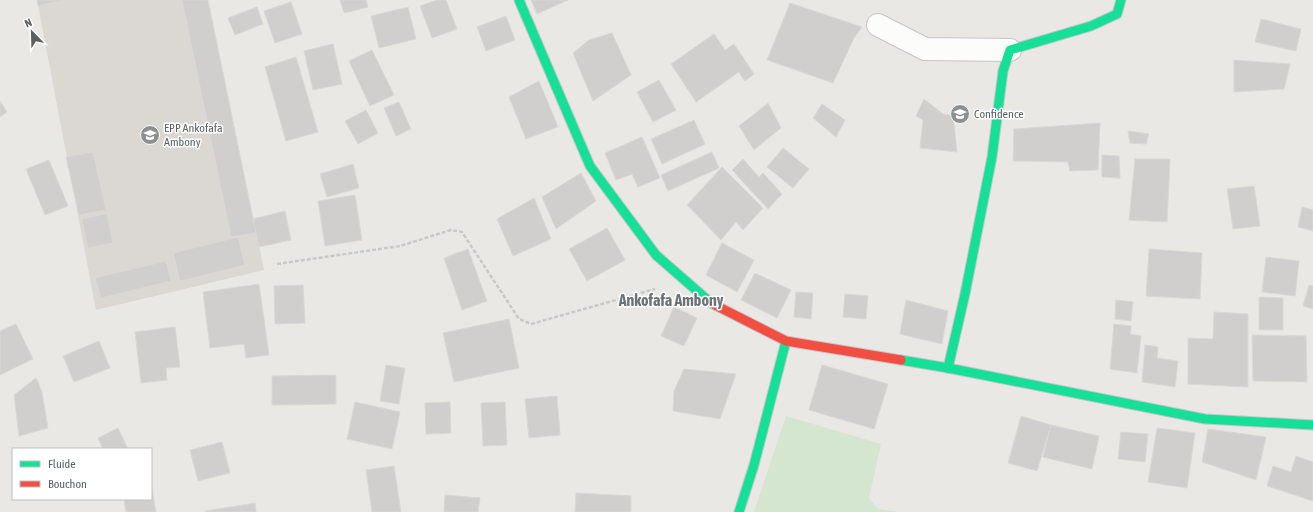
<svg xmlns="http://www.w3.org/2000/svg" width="1313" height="512" viewBox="0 0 1313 512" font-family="'Asap Condensed',sans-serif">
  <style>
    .education { fill: #dbd8d3 }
    .green { fill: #d5e6d0 }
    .building { fill: #d1cfce; stroke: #dad8d4 }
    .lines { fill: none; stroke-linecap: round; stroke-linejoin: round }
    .street-casing { stroke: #c6c6c6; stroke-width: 24 }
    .fast-casing { stroke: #c6c6c6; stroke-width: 11 }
    .jam-casing { stroke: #c6c6c6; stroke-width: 11 }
    .path { stroke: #c6cbc8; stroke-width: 2.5; stroke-dasharray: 4 2; stroke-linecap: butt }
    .street { stroke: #fcfcfb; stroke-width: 22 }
    .fast { stroke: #16e098; stroke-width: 9 }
    .jam { stroke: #f24e42; stroke-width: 9 }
    .labels { text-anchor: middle; stroke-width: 3; stroke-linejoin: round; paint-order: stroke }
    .poi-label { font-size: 12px; fill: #5b6063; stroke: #fff; text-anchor: start }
    .district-label { font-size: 16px; font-weight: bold; fill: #6c7275; stroke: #fff }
  </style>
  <rect width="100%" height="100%" fill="#eae8e5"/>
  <path class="education" d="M37 0H208L264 270 96 310Z"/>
  <path class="green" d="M786 416 881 444 869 498 878 509 899 512H754Z"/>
  <g class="building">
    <path d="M37 0H64L38 6Z"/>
    <path d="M182 0H208L256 233 231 237Z"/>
    <path d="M340 0H366L368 7 344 13Z"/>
    <path d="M437 0H446L457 29 432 38 420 6Z"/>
    <path d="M531 0H568L537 14Z"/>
    <path d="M291 2 302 34 275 43 264 11Z"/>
    <path d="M790 3 862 27 854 38 833 83 767 60Z"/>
    <path d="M257 7 263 24 235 35 228 18Z"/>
    <path d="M408 7 416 39 379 48 371 16Z"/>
    <path d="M506 16 515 40 486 51 477 27Z"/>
    <path d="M1261 19 1301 29 1296 51 1255 42Z"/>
    <path d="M612 33 631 75 593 101 573 53 589 40Z"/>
    <path d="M714 34 725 50 734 44 754 74 745 81 739 72 696 102 671 64Z"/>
    <path d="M333 44 342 84 313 90 304 51Z"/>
    <path d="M372 50 394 95 370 106 349 61Z"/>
    <path d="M296 57 318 132 286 141 265 67Z"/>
    <path d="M1234 60 1290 64 1284 89 1234 92Z"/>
    <path d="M659 80 676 110 653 122 637 92Z"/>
    <path d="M539 81 558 127 526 139 509 97Z"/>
    <path d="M924 99 943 114 953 115 957 152 920 148 923 120 916 116Z"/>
    <path d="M0 101 7 112 0 117Z"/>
    <path d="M399 102 411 129 396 136 384 108Z"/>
    <path d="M768 103 781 128 754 150 739 126Z"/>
    <path d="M822 104 845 120 836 137 813 118Z"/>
    <path d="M366 110 378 133 358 144 345 121Z"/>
    <path d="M694 120 705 144 662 164 651 139Z"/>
    <path d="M1100 123 1098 170 1070 171 1068 162 1013 161 1014 129Z"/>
    <path d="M1128 131 1149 134 1146 144 1130 143Z"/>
    <path d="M642 137 660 178 638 187 632 174 616 180 605 153Z"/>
    <path d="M783 148 809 169 793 188 767 167Z"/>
    <path d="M93 152 106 210 79 215 66 157Z"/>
    <path d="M712 152 719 168 668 191 661 175Z"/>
    <path d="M1102 155 1119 156 1120 178 1102 177Z"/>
    <path d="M743 159 759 177 763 173 782 194 768 209 732 170Z"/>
    <path d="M1135 159H1170L1167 222 1129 220Z"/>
    <path d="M49 160 68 206 45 215 26 169Z"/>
    <path d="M353 164 359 188 327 197 320 174Z"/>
    <path d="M722 167 763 208 743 230 736 222 721 240 687 205Z"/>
    <path d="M581 173 596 201 556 229 542 197Z"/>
    <path d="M1254 186 1260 226 1233 229 1227 189Z"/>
    <path d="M355 195 362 240 325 246 318 201Z"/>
    <path d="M534 198 551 239 513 256 497 219Z"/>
    <path d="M1302 207 1313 210V231L1298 227Z"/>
    <path d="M285 211 291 240 259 247 253 219Z"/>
    <path d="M107 214 113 243 88 248 82 219Z"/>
    <path d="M607 228 625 260 587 281 569 249Z"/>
    <path d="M238 237 245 265 180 281 173 253Z"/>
    <path d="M722 243 754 260 737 292 706 275Z"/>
    <path d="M468 249 487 301 462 310 444 258Z"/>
    <path d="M1149 249 1202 253 1200 299 1146 296Z"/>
    <path d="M1266 257 1299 261 1295 296 1262 292Z"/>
    <path d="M166 261 171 281 101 298 95 278Z"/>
    <path d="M755 273 791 290 777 318 741 300Z"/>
    <path d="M259 284 269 355 246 358 244 344 210 348 203 292Z"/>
    <path d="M303 285 305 323 275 324 274 286Z"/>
    <path d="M1309 285 1313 286V309L1303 306Z"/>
    <path d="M796 292 813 293 811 319 794 317Z"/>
    <path d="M845 294 868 296 866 319 843 317Z"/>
    <path d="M1259 297 1283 298V330H1259Z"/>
    <path d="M906 300 948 311 942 344 900 334Z"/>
    <path d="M1116 300 1133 302 1131 321 1115 319Z"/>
    <path d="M674 307 697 318 684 346 661 336Z"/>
    <path d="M1214 312 1248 314V387L1188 384V338L1213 339Z"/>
    <path d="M509 319 519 368 454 382 443 333Z"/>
    <path d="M16 324 33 359 0 375V331Z"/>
    <path d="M1114 324 1131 326 1130 334 1141 336 1137 373 1110 369Z"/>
    <path d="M175 327 180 367 166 368 167 380 141 383 135 332Z"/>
    <path d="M1252 335 1306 336 1307 382 1253 381Z"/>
    <path d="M99 341 110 368 74 382 63 356Z"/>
    <path d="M1145 345 1158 347 1157 358 1178 361 1175 387 1142 382Z"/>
    <path d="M386 365 405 368 399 404 380 401Z"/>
    <path d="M822 365 888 384 874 429 809 410Z"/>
    <path d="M684 369 736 374 720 419 673 411 674 391Z"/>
    <path d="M336 375V404L272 405V376Z"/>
    <path d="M36 378 42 392 48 428 19 436 14 395Z"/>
    <path d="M557 396 560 435 529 438 525 399Z"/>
    <path d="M355 402 400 412 392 449 347 439Z"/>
    <path d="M450 402 451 433 426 434 425 403Z"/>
    <path d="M505 402 507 445 483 446 481 403Z"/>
    <path d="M1021 416 1051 425 1037 471 1008 463Z"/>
    <path d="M1051 425 1099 436 1092 469 1043 457Z"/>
    <path d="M118 428 128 449H103L98 438Z"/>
    <path d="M1157 428 1195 433 1187 488 1148 482Z"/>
    <path d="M1208 429 1266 437 1256 480 1202 462Z"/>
    <path d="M1121 432 1148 434 1145 462 1118 459Z"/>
    <path d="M222 442 230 473 198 481 190 450Z"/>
    <path d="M1296 456 1313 462V501L1267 486 1273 466 1291 472Z"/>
    <path d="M394 466 401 512H372L366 470Z"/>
    <path d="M151 482 156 512H126L124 499H151Z"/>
    <path d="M576 493 631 496V512H575Z"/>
    <path d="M445 495 480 498 478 512H444Z"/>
    <path d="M255 503 256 512H205V511Z"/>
  </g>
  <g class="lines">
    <g class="street-casing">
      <path id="street" d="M878 25 925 49 1010 50"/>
    </g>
    <g class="fast-casing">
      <g id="fast">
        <path d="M519 0 590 166 656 255 711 303"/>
        <path d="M901 360 948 368 1205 419 1313 425"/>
        <path d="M948 368 965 294 992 157 1003 71 1010 50 1091 26 1117 14 1121 0"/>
        <path d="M739 512 754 465 786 341"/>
      </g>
    </g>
    <g class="jam-casing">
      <path id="jam" d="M711 303 786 341 901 360"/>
    </g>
    <path class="path" d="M277 264 400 246 451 230 462 232 519 319 531 324 655 289"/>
    <use href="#street" class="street"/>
    <use href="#fast" class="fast"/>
    <use href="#jam" class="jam"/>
  </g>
  <defs>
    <g id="school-disc" transform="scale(1)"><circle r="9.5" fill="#8d9090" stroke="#fff"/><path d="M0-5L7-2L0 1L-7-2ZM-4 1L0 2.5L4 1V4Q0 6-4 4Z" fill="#fff"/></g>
  </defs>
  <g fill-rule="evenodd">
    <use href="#school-disc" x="960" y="114"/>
    <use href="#school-disc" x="150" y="135"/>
  </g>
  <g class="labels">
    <g class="poi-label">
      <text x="974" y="118">Confidence</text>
      <text x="164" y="132">EPP Ankofafa<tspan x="164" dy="14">Ambony</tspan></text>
    </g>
    <g class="district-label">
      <text x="671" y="306">Ankofafa Ambony</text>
    </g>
  </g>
  <rect x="12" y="448" width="140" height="52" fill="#ffffff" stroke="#bdbfc1"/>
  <rect x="20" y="461" width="20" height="6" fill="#16e098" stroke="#bdbfc1"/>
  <text x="48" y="468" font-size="12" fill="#5b6063">Fluide</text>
  <rect x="20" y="481" width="20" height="6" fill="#f24e42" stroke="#bdbfc1"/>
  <text x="48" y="488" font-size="12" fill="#5b6063">Bouchon</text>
  <g transform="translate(32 32) rotate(337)" stroke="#ffffff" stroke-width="3" paint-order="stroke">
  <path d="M0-3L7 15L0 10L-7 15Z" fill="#5b6063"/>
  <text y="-6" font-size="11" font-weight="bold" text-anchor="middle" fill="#5b6063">N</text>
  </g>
</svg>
